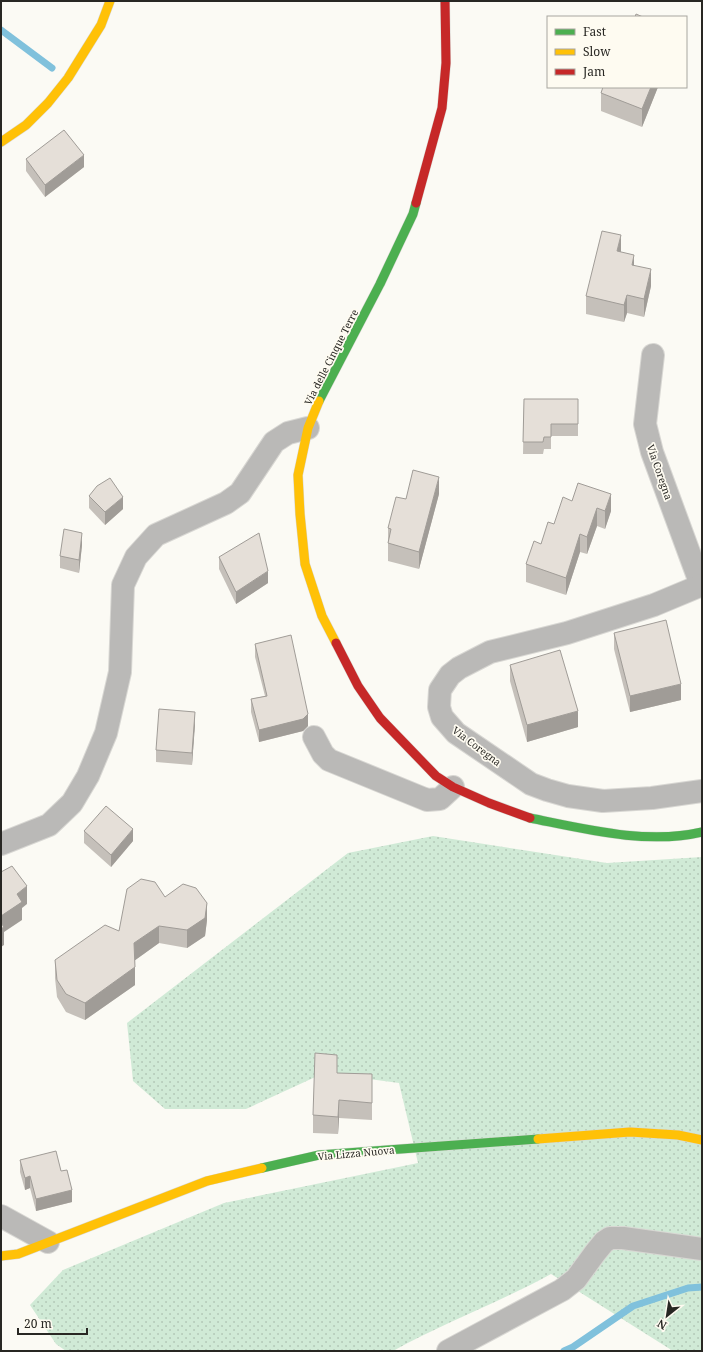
<svg xmlns="http://www.w3.org/2000/svg" width="703" height="1352" viewBox="0 0 703 1352" font-family="'Noto Serif',serif">
  <style>
    .grass { fill: url(#grass-dots) }
    .lines { fill: none; stroke-linecap: round; stroke-linejoin: round }
    .stream { stroke: #80c1dc; stroke-width: 7 }
    .street-casing { stroke: #d8d7d3; stroke-width: 24 }
    .fast-casing { stroke: #d8d7d3; stroke-width: 10 }
    .slow-casing { stroke: #d8d7d3; stroke-width: 10 }
    .jam-casing { stroke: #d8d7d3; stroke-width: 10 }
    .street { stroke: #bab9b7; stroke-width: 22 }
    .fast { stroke: #4caf50; stroke-width: 9 }
    .slow { stroke: #ffc107; stroke-width: 9 }
    .jam { stroke: #c62828; stroke-width: 9 }
    .wall { fill: #c5c0ba }
    .shaded-wall { fill: #a09c97 }
    .building { fill: #e5dfd8; stroke: #a09c97 }
    .labels { text-anchor: middle; stroke-width: 3.5; stroke-linejoin: round; paint-order: stroke }
    .street-label { font-size: 10px; fill: #282723; stroke: #fefbf1 }
  </style>
  <defs>
    <pattern id="grass-dots" width="8" height="8" patternUnits="userSpaceOnUse"><rect width="8" height="8" fill="#d0ead6"/><path d="M2 2h.1M6 6h.1" fill="none" stroke="#b3c9b7" stroke-width="1.8" stroke-linecap="round"/></pattern>
  </defs>
  <rect width="100%" height="100%" fill="#fbfaf4"/>
  <path class="grass" d="M433 836 607 863 702 857V1351H673L551 1274C500 1302 444 1323 393 1351H66L56 1344 30 1305 63 1270 224 1203 418 1163 399 1083 324 1073 246 1109H165L133 1081 127 1023 348 853Z"/>
  <g class="lines">
    <g class="stream">
      <path d="M1 30 52 68"/>
      <path d="M564 1351 573 1347 633 1306 688 1288 702 1287"/>
    </g>
    <g class="street-casing">
      <g id="street">
        <path d="M653 355 645 424 652 452 701 585"/>
        <path d="M702 585 654 605 567 633 490 652 459 668 450 675 440 690 439 707 442 717 456 733 531 784 547 790 568 796 603 801 652 798 702 791"/>
        <path d="M314 737 323 754 329 760 427 800 440 799 453 787"/>
        <path d="M1 844 49 825 72 803 88 776 106 733 120 672 123 585 136 557 156 535 226 503 240 493 274 442 288 433 308 428"/>
        <path d="M1 1216 48 1242"/>
        <path d="M448 1351 562 1290 576 1279 595 1253 604 1242 610 1238H623L702 1249"/>
      </g>
    </g>
    <g class="fast-casing">
      <g id="fast">
        <path d="M319 401 380 284 413 214 416 203"/>
        <path d="M530 818C585 829 647 845 702 832"/>
        <path d="M262 1168 319 1155 538 1139"/>
      </g>
    </g>
    <g class="slow-casing">
      <g id="slow">
        <path d="M1 142 26 125 48 103 68 78 101 25 110 1"/>
        <path d="M319 401 308 428 298 475 300 514 305 564 322 616 336 643"/>
        <path d="M538 1139 630 1132 678 1135 702 1140"/>
        <path d="M1 1256 18 1254 207 1181 262 1168"/>
      </g>
    </g>
    <g class="jam-casing">
      <g id="jam">
        <path d="M416 203 442 108 446 63 445 1"/>
        <path d="M336 643 358 686 380 718 436 776 453 787 489 803 530 818"/>
      </g>
    </g>
    <use href="#street" class="street"/>
    <use href="#fast" class="fast"/>
    <use href="#slow" class="slow"/>
    <use href="#jam" class="jam"/>
  </g>
  <g class="wall">
    <path d="M603 87H658L642 127 601 111V93Z"/>
    <path d="M26 159 84 167 45 197 26 171Z"/>
    <path d="M621 252 634 265 651 286 644 317 627 313 624 322 586 314V296Z"/>
    <path d="M524 399H578V436H551V449H544L543 454H523Z"/>
    <path d="M439 494 419 569 388 561V528Z"/>
    <path d="M89 496 123 509 105 525 89 508Z"/>
    <path d="M572 501 611 511 605 529 597 526 587 554 580 552 566 595 526 582V564L541 544 554 524Z"/>
    <path d="M82 545 79 573 60 568V556Z"/>
    <path d="M219 557 268 583 236 604 219 569Z"/>
    <path d="M614 633 681 700 630 712 614 649Z"/>
    <path d="M255 644 308 726 303 731 259 742 251 712V699L265 696 255 657Z"/>
    <path d="M510 665 578 727 527 742 510 681Z"/>
    <path d="M195 724 192 765 156 762V750Z"/>
    <path d="M84 831 133 841 111 867 84 843Z"/>
    <path d="M165 897 207 920 205 936 187 948 159 943 135 960V985L85 1020 66 1012 57 997 55 978V960L119 931Z"/>
    <path d="M337 1073 372 1074V1120L339 1118 338 1134 313 1133V1115Z"/>
    <path d="M20 1160 61 1171 72 1202 36 1211 30 1188 25 1190 20 1172Z"/>
  </g>
  <g class="shaded-wall">
    <path d="M651 87H658L642 127V109Z"/>
    <path d="M84 155V167L45 197V185Z"/>
    <path d="M621 235V253L617 251Z"/>
    <path d="M634 255V272L632 265Z"/>
    <path d="M651 269V286L644 317V299Z"/>
    <path d="M627 295V313L624 322V305Z"/>
    <path d="M439 477V494L419 569V552Z"/>
    <path d="M611 494V511L605 529V511Z"/>
    <path d="M123 497V509L105 525V512Z"/>
    <path d="M597 508V526L587 554V537Z"/>
    <path d="M82 533V545L79 573V560Z"/>
    <path d="M580 534V552L566 595V578Z"/>
    <path d="M268 571V583L236 604V592Z"/>
    <path d="M681 684V700L630 712V696Z"/>
    <path d="M578 711V727L527 742V725Z"/>
    <path d="M195 712V724L192 765V753Z"/>
    <path d="M308 714V726L303 731 259 742V730Z"/>
    <path d="M133 829V841L111 867V855Z"/>
    <path d="M27 886V904L22 908V920L4 932V945L1 947V916L17 894Z"/>
    <path d="M207 903V920L205 936 187 948V930Z"/>
    <path d="M159 926V943L134 961V943Z"/>
    <path d="M135 967V985L85 1020V1003Z"/>
    <path d="M339 1100V1118L338 1134V1117Z"/>
    <path d="M30 1176V1188L25 1190V1178Z"/>
    <path d="M72 1190V1202L36 1211V1199Z"/>
  </g>
  <g class="building">
    <path d="M636 14 643 17H635Z"/>
    <path d="M603 87H651L642 109 601 93Z"/>
    <path d="M64 130 84 155 45 185 26 159Z"/>
    <path d="M602 231 621 235 617 251 634 255 632 265 651 269 644 299 627 295 624 305 586 296Z"/>
    <path d="M524 399H578V424H551V437H544L543 442H523Z"/>
    <path d="M413 470 439 477 419 552 388 543 391 529 388 528 396 497 406 499Z"/>
    <path d="M110 478 123 497 105 512 89 496 97 486Z"/>
    <path d="M578 483 611 494 605 511 597 508 587 537 580 534 566 578 526 564 534 541 541 544 548 522 554 524 563 497 572 501Z"/>
    <path d="M64 529 82 533 79 560 60 556Z"/>
    <path d="M259 533 268 571 236 592 219 557Z"/>
    <path d="M666 620 681 684 630 696 614 633Z"/>
    <path d="M291 635 308 714 303 719 259 730 251 699 267 696 255 644Z"/>
    <path d="M560 650 578 711 527 725 510 665Z"/>
    <path d="M159 709 195 712 192 753 156 750Z"/>
    <path d="M106 806 133 829 111 855 84 831Z"/>
    <path d="M12 866 27 886 17 894 22 902 1 916V872Z"/>
    <path d="M141 879 155 882 165 897 183 884 196 888 207 903 205 918 187 930 159 926 134 943 135 967 85 1003 66 994 57 980 55 960 105 925 119 931 127 889Z"/>
    <path d="M1 923 4 927 1 929Z"/>
    <path d="M315 1053 337 1055V1073L372 1074V1103L339 1100 338 1117 313 1115Z"/>
    <path d="M56 1151 61 1171 67 1170 72 1190 36 1199 30 1176 25 1178 20 1160Z"/>
  </g>
  <g class="labels">
    <g class="street-label">
      <text transform="translate(331 357) rotate(-63)" y="4">Via delle Cinque Terre</text>
      <text transform="translate(660 472) rotate(71)" y="4">Via Coregna</text>
      <text transform="translate(477 746) rotate(37)" y="4">Via Coregna</text>
      <text transform="translate(356 1153) rotate(-5)" y="4">Via Lizza Nuova</text>
    </g>
  </g>
  <rect width="703" height="1352" fill="none" stroke="#282723" stroke-width="4"/>
  <rect x="547" y="16" width="140" height="72" fill="#fefbf1" stroke="#a8a69f"/>
  <rect x="555" y="29" width="20" height="6" fill="#4caf50" stroke="#a8a69f"/>
  <text x="583" y="36" font-size="12" fill="#282723">Fast</text>
  <rect x="555" y="49" width="20" height="6" fill="#ffc107" stroke="#a8a69f"/>
  <text x="583" y="56" font-size="12" fill="#282723">Slow</text>
  <rect x="555" y="69" width="20" height="6" fill="#c62828" stroke="#a8a69f"/>
  <text x="583" y="76" font-size="12" fill="#282723">Jam</text>
  <g transform="translate(667 1316) rotate(210)" stroke="#fefbf1" stroke-width="3" paint-order="stroke">
  <path d="M0-3L7 15L0 10L-7 15Z" fill="#282723"/>
  <text y="-6" font-size="11" font-weight="bold" text-anchor="middle" fill="#282723">N</text>
  </g>
  <path d="M18 1328v6h69v-6" fill="none" stroke="#282723" stroke-width="2"/>
  <text x="24" y="1328" font-size="12" fill="#282723" stroke="#fefbf1" stroke-width="3" paint-order="stroke">20 m</text>
</svg>
